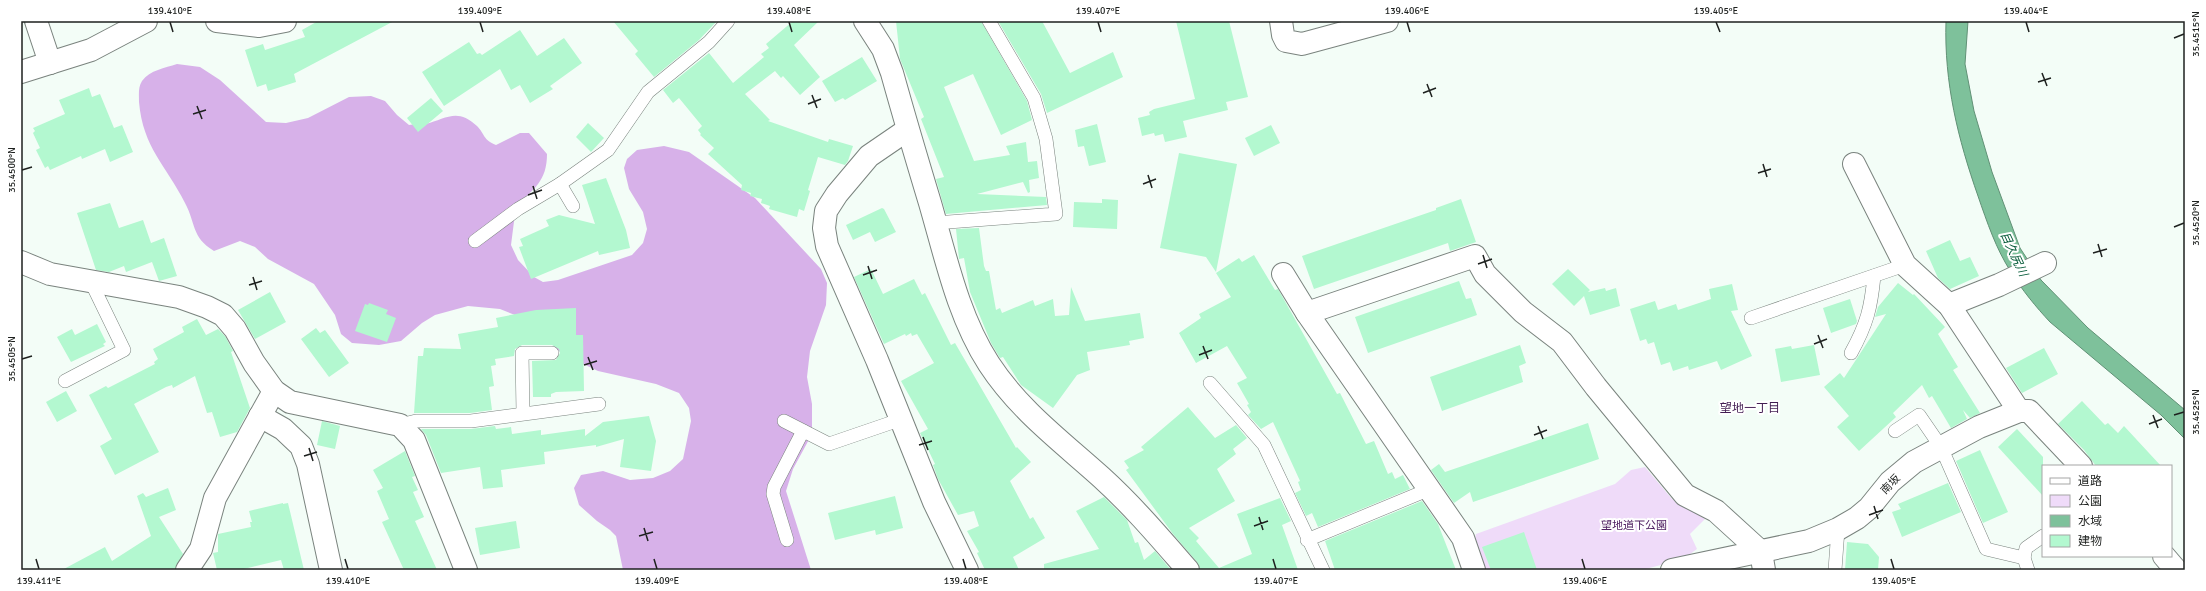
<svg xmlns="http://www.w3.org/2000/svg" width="2206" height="591" viewBox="0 0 2206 591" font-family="Signika,'Noto Sans JP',sans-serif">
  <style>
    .green { fill: #efdbf9 }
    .forest { fill: #d7b1e9 }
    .water { fill: #7ec19b; stroke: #619176 }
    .building { fill: #b3f8d0 }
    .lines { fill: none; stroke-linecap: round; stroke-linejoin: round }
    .lane-casing { stroke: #7a837e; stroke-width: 14 }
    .street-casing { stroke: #7a837e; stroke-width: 24 }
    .secondary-casing { stroke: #7a837e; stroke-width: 24 }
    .lane { stroke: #fff; stroke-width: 13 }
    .street { stroke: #fff; stroke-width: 22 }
    .secondary { stroke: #fff; stroke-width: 22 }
    .ticks { fill: none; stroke: #1e211f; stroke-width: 1.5 }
    .labels { text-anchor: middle; stroke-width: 4; stroke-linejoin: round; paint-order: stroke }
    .street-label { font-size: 11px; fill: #1e211f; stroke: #fff }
    .park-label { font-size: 11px; fill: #4f2062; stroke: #fff }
    .water-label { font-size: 12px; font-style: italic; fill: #005835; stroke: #fff }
    .neighbourhood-label { font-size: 12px; fill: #431d53; stroke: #fff }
    .neatline { fill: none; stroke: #1e211f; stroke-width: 1.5 }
    .ticks-label { font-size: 10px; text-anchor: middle; fill: #1e211f }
  </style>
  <rect width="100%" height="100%" fill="#f3fdf7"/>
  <path class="green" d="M1645 467 1672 499 1706 518 1690 534 1697 549 1683 559 1642 570H1484L1474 543 1476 534 1615 484 1631 470Z"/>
  <path class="forest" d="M177 64 200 67 220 80 266 122 286 123 308 118 349 97 371 96 385 101 397 115 409 125C414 124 420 125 425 124 446 119 457 107 477 126 485 134 483 140 496 145L520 133H529L547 154C547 181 534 189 516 206L511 245 518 260 534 277 543 282 558 280 632 255 643 243 647 229 643 212 629 189 624 168 627 159 637 150 664 146 689 152 755 198 821 269 827 283 826 305 810 351 807 377 812 404V434L793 469 786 491 811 570H623L616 536 610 530 597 521 579 505 574 488 581 475 603 471 630 480 653 478 670 471 683 459 691 421 689 408 679 393 656 384 598 371 562 354 539 331 520 317 500 309 468 306 435 315 422 323 401 341 379 345 352 343 341 334 335 315 314 284 268 259 255 247 240 241 214 251C191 237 196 223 185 203 166 165 143 148 139 102 139 95 138 87 142 81 150 70 165 68 177 64Z"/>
  <path class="water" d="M1946 21H1968L1965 64 1974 111 1992 172 2020 248 2041 280 2088 328 2185 410V439L2161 415 2050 322C2036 307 2022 290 2011 272 1996 249 1987 222 1978 196 1958 139 1944 83 1946 21Z"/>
  <g class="building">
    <path d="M318 21H394L294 74 296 82 268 91 266 84 257 87 245 50 263 44 265 50 305 37 302 30Z"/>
    <path d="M613 21H717L699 40 654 77 635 54 638 51Z"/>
    <path d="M793 21H819L794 45 820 77 800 95 783 76 781 78 775 71 745 94 770 120 768 121 828 142 829 139 853 146 848 161 845 165 818 157 808 190 810 191 804 211 799 209 797 217 769 209 770 206 761 203 762 199 750 196 751 193 741 190 742 185 708 154 714 148 700 135 701 134 698 130 702 126 679 98 673 103 663 90 709 53 733 83 764 57 761 54 769 48 766 44Z"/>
    <path d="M896 21H981L1027 101 1032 120 1001 135 973 74 944 87 974 161 1010 155 1006 146 1026 142 1028 162 1037 161 1039 178 1029 180 1030 192 1028 193 1023 182 977 194 1046 197 1047 205 946 214 936 179 944 177 921 119 924 117 900 59Z"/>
    <path d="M998 21H1042L1070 73 1113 52 1123 77 1047 113 1041 94Z"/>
    <path d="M1176 21H1229L1248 97 1226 102 1228 110 1183 121 1187 137 1165 142 1163 134 1155 136 1154 133 1142 136 1138 118 1150 115 1149 112 1154 109 1195 99Z"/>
    <path d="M520 30 537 56 564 38 582 63 550 86 553 89 530 103 520 85 511 90 500 69 444 106 422 72 469 42 477 54 480 53 482 55Z"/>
    <path d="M862 57 877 81 845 100 843 98 835 102 822 81Z"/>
    <path d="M89 88 92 97 100 94 114 128 122 125 133 152 110 162 105 149 82 159 81 156 50 170 48 166 45 168 36 150 40 148 33 133 35 131 33 128 65 114 59 100Z"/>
    <path d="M431 98 443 111 418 132 407 118Z"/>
    <path d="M588 123 604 138 591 152 576 137Z"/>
    <path d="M1097 124 1106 162 1089 166 1084 146 1078 147 1075 130Z"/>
    <path d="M1271 125 1280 143 1254 156 1245 138Z"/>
    <path d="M1179 153 1237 164 1216 272 1206 257 1160 248Z"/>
    <path d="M606 178 626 230 630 248 599 255 598 251 531 279 519 247 523 246 520 239 549 226 546 220 559 215 595 224 582 185Z"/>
    <path d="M1102 199 1118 200 1117 229 1073 227 1074 202 1102 203Z"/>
    <path d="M1461 199 1476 242 1450 251 1448 243 1314 289 1302 256 1436 210V208Z"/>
    <path d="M110 203 119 228 143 220 151 243 164 238 177 276 159 281 152 262 126 272 124 266 109 272 96 270 77 213Z"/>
    <path d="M882 208 884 209 896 232 875 242 870 232 853 240 846 225Z"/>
    <path d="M979 228 984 266 986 271H989L996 310 1000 308 1002 313 1033 300 1035 306 1053 299 1055 316 1069 315 1071 287 1085 321 1140 313 1144 338 1129 341 1130 345 1087 352 1090 370 1077 375 1053 408 1021 385 1003 357 1000 358 991 343 970 292 964 258 959 259 956 229Z"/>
    <path d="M1950 240 1960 261 1970 257 1979 276 1950 289 1938 278 1926 251Z"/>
    <path d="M1254 255 1275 290 1278 289 1282 296 1337 394 1340 393 1366 444 1374 441 1388 474 1392 472 1395 479 1403 475 1410 489 1318 527 1312 513 1306 516 1295 493 1301 490 1298 482 1300 481 1273 422 1261 429 1248 415 1251 412 1247 405 1249 404 1237 383 1247 378 1227 346 1196 363 1179 333 1201 318 1199 314 1231 297 1216 273 1239 258 1242 262Z"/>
    <path d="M871 269 883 294 914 279 922 295 925 293 951 345 955 343 1016 448 1017 447 1031 462 1010 481 1030 519 1033 517 1045 538 1013 557 1019 570H985L977 553 979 552 967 531 979 526 974 511 958 515 938 479 933 465 935 464 920 433 928 429 901 381 934 363 917 334 912 336 911 333 906 336 905 334 884 344 854 277Z"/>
    <path d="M1568 269 1590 290 1588 292 1605 288 1606 291 1616 288 1620 306 1590 315 1584 296 1574 306 1552 284Z"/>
    <path d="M1459 281 1466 299 1471 298 1477 315 1368 353 1355 317Z"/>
    <path d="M1898 283 1913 295 1914 294 1945 327 1938 334 1958 367 1953 370 1980 413 1970 418 1963 410 1967 419 1951 428 1932 396 1929 398 1922 385 1893 413 1896 417 1859 451 1837 427 1849 416 1824 387 1840 373 1844 378 1886 314 1875 317 1878 307Z"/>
    <path d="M1732 284 1738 310 1731 311 1752 356 1721 370 1717 361 1689 370 1688 366 1673 371 1670 362 1661 365 1654 342 1648 344 1646 339 1640 341 1630 309 1655 301 1658 310 1676 304 1678 310 1711 299 1709 289Z"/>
    <path d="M270 292 286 322 255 339 238 310Z"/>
    <path d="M1850 299 1857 321 1856 324 1831 333 1823 308Z"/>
    <path d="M369 303 388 310 386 314 396 318 387 342 355 331 365 304 368 305Z"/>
    <path d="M576 308V335H583L584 391 556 392 551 394V397H533L532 361 556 360 560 353 559 349 552 345H522L515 349 514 356 495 359 496 365 491 366 494 386 489 387 492 410 470 413H414L418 356H423L424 348 461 349 458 334 498 327 496 318 536 310Z"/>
    <path d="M197 319 206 335 218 329 225 336 233 351 231 352 250 408 237 432 220 437 212 412 207 413 195 376 173 388 172 385 166 387 134 404 159 452 115 475 100 446 112 439 89 395 106 386 108 388 155 364 154 362 158 359 153 349 184 332 182 327Z"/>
    <path d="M97 324 106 342 103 344 105 346 71 362 57 337 72 329 75 335Z"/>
    <path d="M316 328 320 333 325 330 349 363 329 377 301 339Z"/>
    <path d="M1520 345 1526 363 1519 366 1523 382 1442 411 1430 377Z"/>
    <path d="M1814 345 1820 375 1781 382 1775 349 1791 346 1792 349Z"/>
    <path d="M2044 348 2058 374 2022 393 2006 368Z"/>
    <path d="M66 391 77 411 57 422 46 402Z"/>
    <path d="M2082 401 2105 425 2108 423 2118 433 2124 426 2161 466H2096L2084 450 2058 424Z"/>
    <path d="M1188 407 1215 438 1236 425 1247 438 1233 449 1236 454 1217 469 1235 501 1189 528 1199 538 1196 541 1219 568 1252 554 1237 514 1280 498 1291 521 1282 525 1298 570H1200L1197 562 1173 534 1126 470 1129 468 1124 461 1144 450 1141 447Z"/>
    <path d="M649 416 656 441 651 471 620 467 624 439 596 447V445L544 452 545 464 501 470 503 487 483 489 480 467 441 473 426 435 421 429H471L495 426 496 429 511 427 512 434 541 430V435L585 429V436L603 422Z"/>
    <path d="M322 421 340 426 335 449 317 445Z"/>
    <path d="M1588 423 1599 459 1473 502 1470 492 1454 503 1431 470 1439 464 1445 472Z"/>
    <path d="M2017 429 2043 457V496L1998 447Z"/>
    <path d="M1980 450 2008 512 1983 523 1956 461Z"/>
    <path d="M405 451 415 476 412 477 418 490 413 492 424 517 415 521 437 570H404L382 522 389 519 377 491 383 488 373 470Z"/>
    <path d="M1948 483 1961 512 1902 537 1892 512 1901 509 1898 504Z"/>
    <path d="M168 488 176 510 159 517 183 554 175 570H62L105 547 112 561 151 536 137 496 143 493 146 497Z"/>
    <path d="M895 496 903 528 876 535 875 530 835 540 828 513Z"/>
    <path d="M1104 497 1127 520 1135 543 1138 542 1144 560 1155 551 1171 570H1044V564L1099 549 1076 511Z"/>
    <path d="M1422 501 1438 524 1456 570H1335L1325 541Z"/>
    <path d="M283 503V504L288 503 304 570H284L281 560 240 570H217L213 553 218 552V534L251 527 250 522H252L249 511Z"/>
    <path d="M516 521 520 548 480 555 475 528Z"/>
    <path d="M1524 532 1537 570H1491L1482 547Z"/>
    <path d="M1847 542 1868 544 1879 557 1878 570H1845Z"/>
  </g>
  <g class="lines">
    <g class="lane-casing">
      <g id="lane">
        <path d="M560 184 573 206"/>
        <path d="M935 223 1056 214 1046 139 1034 98 989 21"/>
        <path d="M475 241 518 209 560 184 608 150 648 92 709 42 728 21"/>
        <path d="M1751 318 1905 265"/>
        <path d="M1851 353C1867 324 1871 308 1874 276"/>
        <path d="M65 381 124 350 91 282"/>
        <path d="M1210 383 1264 445 1323 570"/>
        <path d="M523 413 522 353H552"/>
        <path d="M784 421 829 444 902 419"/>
        <path d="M400 425 416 421H471L599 404"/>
        <path d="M1895 431 1919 415 1941 447 1986 549 2024 558 2028 570"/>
        <path d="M787 540 773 494 774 487 803 431"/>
        <path d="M1307 540 1430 489"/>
        <path d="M2024 558 2026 548 2043 536"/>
        <path d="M1835 570 1838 529"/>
      </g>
    </g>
    <g class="street-casing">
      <g id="street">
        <path d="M36 21 50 63"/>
        <path d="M217 21 259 26 285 21"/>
        <path d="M1281 21 1283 35 1286 41 1302 44 1387 21"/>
        <path d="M907 130 869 156 837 194 826 211 824 228 827 246 877 360 934 502 967 570"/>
        <path d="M1854 164 1905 265 1949 305 2019 411H2029L2081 466"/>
        <path d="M21 262 50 274 179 297 207 307 223 315 235 329 254 363 274 391 290 402 400 425 414 440 466 570"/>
        <path d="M1283 274 1307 313"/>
        <path d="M1949 305 1999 285 2045 263"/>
        <path d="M260 416 283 429 301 446 308 464 331 570"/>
        <path d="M2164 556 2176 570"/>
        <path d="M187 570 201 549 215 498 274 391"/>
        <path d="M1474 570 1463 538 1307 313 1475 256 1485 274 1523 312 1562 342 1596 387 1685 495 1716 511 1761 552 1764 570"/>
        <path d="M1672 570 1809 541 1838 529 1857 518 1869 508 1890 482 1914 462 1979 427 2019 411"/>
      </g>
    </g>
    <g class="secondary-casing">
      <g id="secondary">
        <path d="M865 21 883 49 892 73C904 116 917 160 930 203 946 258 958 316 989 364 1019 410 1061 441 1101 477 1133 506 1160 538 1188 570"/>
        <path d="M21 72 91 50 146 21"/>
      </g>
    </g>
    <use href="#lane" class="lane"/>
    <use href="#street" class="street"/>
    <use href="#secondary" class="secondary"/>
  </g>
  <path class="ticks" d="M170 22 173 32M480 22 483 32M789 22 792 32M1098 22 1101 32M1407 22 1410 32M1716 22 1720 32M2026 22 2029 32M2174 38 2184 34M2042 73 2047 86M2038 82 2051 78M1427 84 1432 97M1423 93 1436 88M812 95 817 108M808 104 821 99M197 106 202 119M193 114 206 110M1763 164 1767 177M22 170 32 167M1758 173 1771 169M1148 175 1152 188M1143 184 1156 179M533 186 537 199M528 195 542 190M2174 227 2184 223M2098 244 2102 257M2093 253 2107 249M1483 255 1487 268M1478 264 1492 259M868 266 872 279M863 275 877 270M253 277 257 290M249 285 262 281M1818 335 1823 348M1814 344 1827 339M1203 346 1208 359M1199 355 1212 350M588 357 593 370M22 359 32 356M584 365 597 361M2153 415 2158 428M2174 415 2184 412M2149 424 2162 419M1538 426 1543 439M1534 435 1547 430M923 437 928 450M919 445 932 441M309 448 313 461M304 456 317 452M1874 506 1878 519M1869 515 1883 510M1259 517 1263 530M1254 526 1268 521M644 528 648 541M639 536 653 532M36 559 39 569M345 559 348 569M654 559 657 569M963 559 966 569M1273 559 1276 569M1582 559 1585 569M1891 559 1894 569"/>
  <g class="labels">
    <g class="street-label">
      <text transform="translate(1890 484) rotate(-46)" y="4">南坂</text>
    </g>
    <g class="park-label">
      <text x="1634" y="529">望地道下公園</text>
    </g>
    <g class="water-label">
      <text transform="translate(2014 254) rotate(65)" y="4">目久尻川</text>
    </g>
    <g class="neighbourhood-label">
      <text x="1750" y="412">望地一丁目</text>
    </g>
  </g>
  <rect width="2206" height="591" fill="none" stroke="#ffffff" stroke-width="44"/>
  <rect x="2042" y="465" width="130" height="92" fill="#ffffff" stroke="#a5a6a5"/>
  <rect x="2050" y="478" width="20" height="6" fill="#ffffff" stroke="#a5a6a5"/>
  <text x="2078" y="485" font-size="12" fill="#1e211f">道路</text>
  <rect x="2050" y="495" width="20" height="12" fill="#efdbf9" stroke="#a5a6a5"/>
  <text x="2078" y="505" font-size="12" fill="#1e211f">公園</text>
  <rect x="2050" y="515" width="20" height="12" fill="#7ec19b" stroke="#a5a6a5"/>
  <text x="2078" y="525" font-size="12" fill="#1e211f">水域</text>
  <rect x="2050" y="535" width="20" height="12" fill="#b3f8d0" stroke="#a5a6a5"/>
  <text x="2078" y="545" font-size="12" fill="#1e211f">建物</text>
  <rect x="22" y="22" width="2162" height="547" class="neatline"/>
  <g class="ticks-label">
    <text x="170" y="14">139.410°E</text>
    <text x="480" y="14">139.409°E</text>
    <text x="789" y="14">139.408°E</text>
    <text x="1098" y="14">139.407°E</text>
    <text x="1407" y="14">139.406°E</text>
    <text x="1716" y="14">139.405°E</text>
    <text x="2026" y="14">139.404°E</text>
    <text transform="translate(2195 34) rotate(-90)" y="4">35.4515°N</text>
    <text transform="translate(11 170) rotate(-90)" y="4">35.4500°N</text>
    <text transform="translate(2195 223) rotate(-90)" y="4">35.4520°N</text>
    <text transform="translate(11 359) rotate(-90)" y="4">35.4505°N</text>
    <text transform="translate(2195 412) rotate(-90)" y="4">35.4525°N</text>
    <text x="39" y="584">139.411°E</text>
    <text x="348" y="584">139.410°E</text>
    <text x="657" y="584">139.409°E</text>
    <text x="966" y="584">139.408°E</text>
    <text x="1276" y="584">139.407°E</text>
    <text x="1585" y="584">139.406°E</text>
    <text x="1894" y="584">139.405°E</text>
  </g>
</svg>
